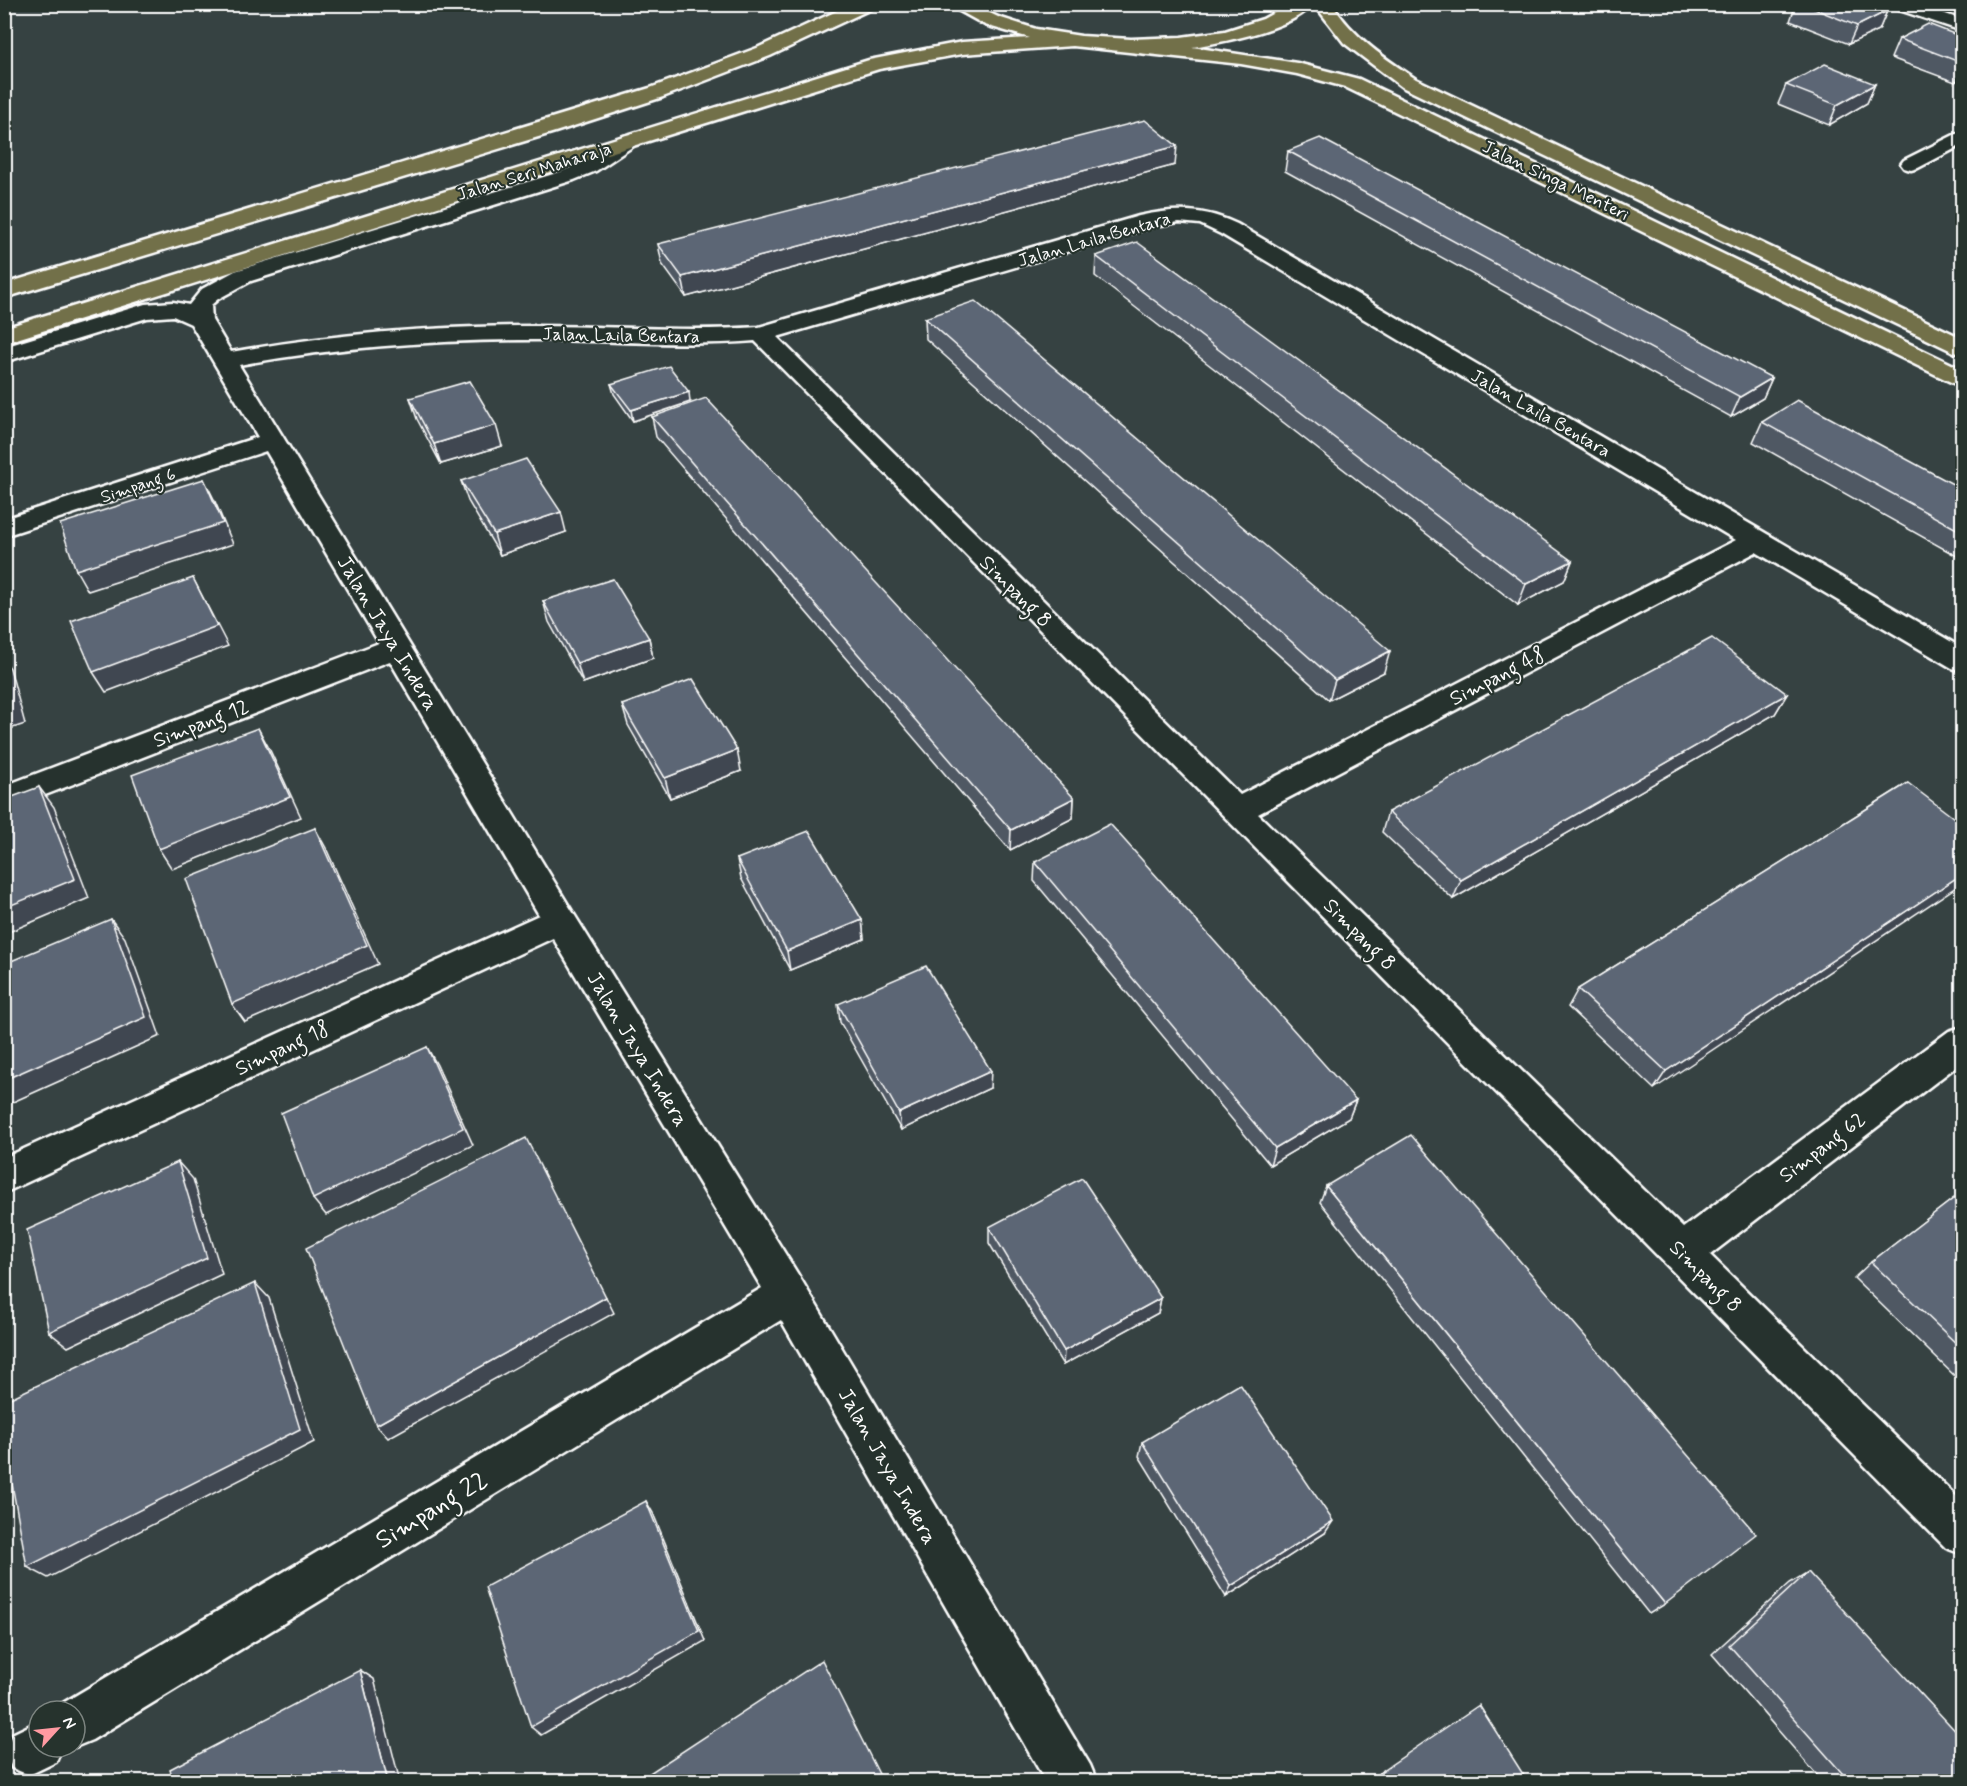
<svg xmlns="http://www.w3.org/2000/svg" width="1967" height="1786" viewBox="0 0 1967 1786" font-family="Mynerve,sans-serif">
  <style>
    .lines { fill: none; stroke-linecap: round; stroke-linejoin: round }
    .minor-casing { stroke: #fff; stroke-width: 5 }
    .primary-casing { stroke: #fff; stroke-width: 5 }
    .minor { fill: #26332d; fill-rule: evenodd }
    .primary { fill: #726f4a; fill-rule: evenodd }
    .wall { fill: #4f5864; stroke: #fff; stroke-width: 1.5 }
    .shaded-wall { fill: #404751; stroke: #fff; stroke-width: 1.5 }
    .building { fill: #5c6674; stroke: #fff; stroke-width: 1.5 }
    .labels { text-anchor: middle; stroke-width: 4.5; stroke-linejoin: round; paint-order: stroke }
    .far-street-label { font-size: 18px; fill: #fff; stroke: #26332d }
    .street-label { font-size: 21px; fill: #fff; stroke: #26332d }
    .near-street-label { font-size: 26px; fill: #fff; stroke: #26332d }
  </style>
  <rect width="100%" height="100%" fill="#364242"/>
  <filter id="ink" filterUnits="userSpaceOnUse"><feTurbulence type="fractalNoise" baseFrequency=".0167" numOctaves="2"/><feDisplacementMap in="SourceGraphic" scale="12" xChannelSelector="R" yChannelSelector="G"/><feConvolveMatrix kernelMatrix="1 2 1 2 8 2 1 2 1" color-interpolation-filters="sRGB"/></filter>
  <g filter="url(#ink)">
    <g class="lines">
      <g class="minor-casing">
        <g id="minor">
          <path d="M1890 4H1918L1962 20V31L1893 8Z"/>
          <path d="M1962 131V145L1918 168 1911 170 1904 168 1901 164 1904 160Z"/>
          <path d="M628 135 635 137 638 141 635 145 596 171 574 180 251 281 218 299 211 305 212 320 231 352C332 334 433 326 536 326 610 326 685 332 759 327L1139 216C1175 208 1203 208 1237 224L1962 648V671L1952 668 1756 552 1258 814 1683 1228 1949 1031 1962 1027V1062L1710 1255 1962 1502V1554L1946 1548 755 341C682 347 610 340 537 340 437 340 338 347 239 365L572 911 802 1281 1090 1765 1097 1782H1046L781 1320 92 1740 75 1747V1711H56L58 1706 762 1288 553 938 4 1193V1158L539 915 390 661 4 811V786L379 643 266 451 4 536V519L258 437 191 324 173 316 147 318 4 362V347L145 304 173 302 189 305 202 289 235 271 560 172 582 163 621 137ZM1179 222 1200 224 1221 234 1736 540 1240 795 777 337 1155 226Z"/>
          <path d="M39 1721V1747H62L56 1762 29 1775 12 1768 5 1751 12 1734Z"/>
        </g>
      </g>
      <g class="primary-casing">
        <g id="primary">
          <path d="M852 4H876L873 8 770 56 663 97 555 132 4 298V284L650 88 757 48Z"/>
          <path d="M947 4H971L998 17 1036 29 1081 36 1131 39 1181 37 1225 31 1263 19 1290 4H1313C1293 29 1223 42 1192 47L1297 63 1359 79 1962 369V385L1953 383 1345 87 1297 74 1241 64 1073 46 962 54 879 69 4 343V328L869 60 962 42 1030 38 985 25Z"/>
          <path d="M1314 4H1332C1353 37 1384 58 1416 79L1962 338V354L1954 352 1402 87 1344 43Z"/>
        </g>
      </g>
      <use href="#minor" class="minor"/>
      <use href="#primary" class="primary"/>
    </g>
    <g class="wall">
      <path d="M1796 4H1868L1887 11 1879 30 1849 44 1790 21Z"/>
      <path d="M1962 37V78L1955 82 1891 58 1899 39Z"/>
      <path d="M1875 84 1867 103 1829 125 1778 104 1786 85Z"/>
      <path d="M1288 151 1772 378 1763 398 1731 417 1285 171Z"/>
      <path d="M1175 165 686 297 662 264 658 244Z"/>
      <path d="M1096 256 1572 561 1564 581 1518 605 1095 276Z"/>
      <path d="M925 318 1384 672 1329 700 926 339Z"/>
      <path d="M611 384 690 402 633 421 614 394Z"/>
      <path d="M410 398 502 446 441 464 417 419Z"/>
      <path d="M652 417 1074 798 1073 818 1010 850 656 437Z"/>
      <path d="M1762 422 1962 489V559L1753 442Z"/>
      <path d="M461 481 566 532 500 555 468 501Z"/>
      <path d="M543 601 649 638 653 658 583 683 549 622Z"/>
      <path d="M1787 694 1775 714 1453 899 1382 832 1388 812Z"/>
      <path d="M622 705 741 771 670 798 628 725Z"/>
      <path d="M1908 783 1654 1089 1568 1007 1578 989Z"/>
      <path d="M737 859 862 920 864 939 790 970 741 878Z"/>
      <path d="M1035 862 1356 1100 1349 1118 1270 1165 1034 881Z"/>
      <path d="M838 1004 990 1088 901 1130 840 1022Z"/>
      <path d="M1326 1186 1665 1604 1649 1614 1320 1202Z"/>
      <path d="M1962 1192V1383L1854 1278 1871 1262Z"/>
      <path d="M989 1227 1161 1298 1158 1313 1063 1365 989 1243Z"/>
      <path d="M1142 1442 1325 1533 1226 1597 1139 1456Z"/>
      <path d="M1808 1572 1962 1782H1823L1712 1654 1790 1583Z"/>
      <path d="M1379 1773 1528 1782H1370L1369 1780Z"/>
    </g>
    <g class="shaded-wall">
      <path d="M1887 11 1879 30 1849 44 1857 26Z"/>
      <path d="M1962 67V78L1955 82Z"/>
      <path d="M1875 84 1867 103 1829 125 1837 105Z"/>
      <path d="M1177 146 1175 165 686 297 682 277Z"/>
      <path d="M1772 378 1763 398 1731 417 1740 397Z"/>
      <path d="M689 392 690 402 633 421 631 410Z"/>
      <path d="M496 425 502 446 441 464 434 444Z"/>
      <path d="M204 479 214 499 233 544 88 591 76 570Z"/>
      <path d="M561 512 566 532 500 555 494 534Z"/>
      <path d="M1572 561 1564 581 1518 605 1526 584Z"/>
      <path d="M193 578 228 646 106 692 93 672Z"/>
      <path d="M4 603 10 622 4 624Z"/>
      <path d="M649 638 653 658 583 683 577 663Z"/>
      <path d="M1390 651 1384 672 1329 700 1335 680Z"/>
      <path d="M4 660 10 668 25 724 4 731Z"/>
      <path d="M1787 694 1775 714 1453 899 1461 880Z"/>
      <path d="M258 728 269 748 301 817 172 869 159 849Z"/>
      <path d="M737 750 741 771 670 798 665 778Z"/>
      <path d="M39 787 54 807 89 898 4 934V908Z"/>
      <path d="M1074 798 1073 818 1010 850 1011 830Z"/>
      <path d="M315 828 326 848 378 964 245 1022 232 1004Z"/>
      <path d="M1962 874V883L1654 1089 1666 1071Z"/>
      <path d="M111 919 125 938 160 1036 4 1106V1080Z"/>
      <path d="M862 920 864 939 790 970 787 951Z"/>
      <path d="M427 1047 437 1065 473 1145 326 1215 313 1199Z"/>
      <path d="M991 1071 990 1088 901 1130 899 1113Z"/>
      <path d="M1356 1100 1349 1118 1270 1165 1275 1148Z"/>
      <path d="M178 1162 193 1179 222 1274 68 1347 49 1332Z"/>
      <path d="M255 1283 269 1298 314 1442 48 1578 27 1567Z"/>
      <path d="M606 1297 614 1313 388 1438 376 1425Z"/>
      <path d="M1161 1298 1158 1313 1063 1365 1064 1351Z"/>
      <path d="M646 1501 653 1513 705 1641 541 1735 531 1727Z"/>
      <path d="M1333 1521 1325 1533 1226 1597 1231 1586Z"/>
      <path d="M360 1670 374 1679 400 1782H388Z"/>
    </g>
    <g class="building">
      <path d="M1802 4H1868L1887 11 1857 26Z"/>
      <path d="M1928 24 1962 37V63L1899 39Z"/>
      <path d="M1825 64 1875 84 1837 105 1786 85Z"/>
      <path d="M1145 120 1177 146 682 277 658 244Z"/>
      <path d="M1320 138 1772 378 1740 397 1288 151Z"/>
      <path d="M1137 242 1572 561 1526 584 1096 256Z"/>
      <path d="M975 301 1390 651 1335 680 925 318Z"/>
      <path d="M669 366 689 392 631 410 611 384Z"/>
      <path d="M470 381 496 425 434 444 410 398Z"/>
      <path d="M706 398 1074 798 1011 830 652 417Z"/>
      <path d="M1797 400 1962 489V532L1762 422Z"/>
      <path d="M526 459 561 512 494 534 461 481Z"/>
      <path d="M204 479 223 523 76 570 60 524Z"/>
      <path d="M193 578 217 626 93 672 71 621Z"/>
      <path d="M613 579 649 638 577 663 543 601Z"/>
      <path d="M1712 638 1787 694 1461 880 1388 812Z"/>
      <path d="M693 679 737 750 665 778 622 705Z"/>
      <path d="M4 681 10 704 4 706Z"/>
      <path d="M258 728 290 797 159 849 132 775Z"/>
      <path d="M1908 783 1962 824V874L1666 1071 1578 989Z"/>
      <path d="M39 787 75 879 4 908V800Z"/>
      <path d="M1110 824 1356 1100 1275 1148 1035 862Z"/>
      <path d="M315 828 367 945 232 1004 186 879Z"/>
      <path d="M809 831 862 920 787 951 737 859Z"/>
      <path d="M111 919 146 1017 4 1080V964Z"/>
      <path d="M926 966 991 1071 899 1113 838 1004Z"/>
      <path d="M427 1047 463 1128 313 1199 281 1113Z"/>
      <path d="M1411 1135 1756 1534 1665 1604 1326 1186Z"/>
      <path d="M526 1138 606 1297 376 1425 306 1248Z"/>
      <path d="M178 1162 207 1258 49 1332 27 1230Z"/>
      <path d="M1082 1178 1161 1298 1064 1351 989 1227Z"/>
      <path d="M1962 1192V1349L1871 1262Z"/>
      <path d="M255 1283 300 1429 27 1567 4 1440V1401Z"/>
      <path d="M1240 1384 1333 1521 1231 1586 1142 1442Z"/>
      <path d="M646 1501 699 1631 531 1727 485 1587Z"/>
      <path d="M1808 1572 1962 1738V1782H1850L1729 1645Z"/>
      <path d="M822 1660 883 1782H636Z"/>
      <path d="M360 1670 388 1782H173L170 1769Z"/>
      <path d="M1479 1705 1528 1782H1384L1379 1773Z"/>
    </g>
  </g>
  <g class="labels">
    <g class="far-street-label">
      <text transform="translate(534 171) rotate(-17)" y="6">Jalan Seri Maharaja</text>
      <text transform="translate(1556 180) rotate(26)" y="6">Jalan Singa Menteri</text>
      <text transform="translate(1094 239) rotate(-16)" y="6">Jalan Laila Bentara</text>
      <text transform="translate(621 335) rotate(1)" y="6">Jalan Laila Bentara</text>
      <text transform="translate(1541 413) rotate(30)" y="6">Jalan Laila Bentara</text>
      <text transform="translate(138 485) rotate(-18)" y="6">Simpang 6</text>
    </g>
    <g class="street-label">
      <text transform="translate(1016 591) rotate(45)" y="7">Simpang 8</text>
      <text transform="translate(388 633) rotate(59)" y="7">Jalan Jaya Indera</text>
      <text transform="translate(1497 676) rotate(-27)" y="7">Simpang 48</text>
      <text transform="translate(201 723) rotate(-21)" y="7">Simpang 12</text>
      <text transform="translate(1360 934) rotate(45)" y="7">Simpang 8</text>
      <text transform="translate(282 1048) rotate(-25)" y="7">Simpang 18</text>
      <text transform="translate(638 1049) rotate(59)" y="7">Jalan Jaya Indera</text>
      <text transform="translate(1822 1147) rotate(-37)" y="7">Simpang 62</text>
      <text transform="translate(1706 1276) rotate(45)" y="7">Simpang 8</text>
      <text transform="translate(888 1466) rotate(60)" y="7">Jalan Jaya Indera</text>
    </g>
    <g class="near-street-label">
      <text transform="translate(431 1509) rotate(-31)" y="9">Simpang 22</text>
    </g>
  </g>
  <rect width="1967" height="1786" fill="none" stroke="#26332d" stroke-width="24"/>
  <rect x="12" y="12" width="1943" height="1762" fill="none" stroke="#fff" stroke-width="2" filter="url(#ink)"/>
  <g transform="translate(57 1729) rotate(63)"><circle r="28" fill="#26332d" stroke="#7d8581" stroke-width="1.5"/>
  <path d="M0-4.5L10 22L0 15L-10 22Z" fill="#ff9aa2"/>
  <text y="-9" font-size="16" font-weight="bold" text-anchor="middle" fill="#ffffff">N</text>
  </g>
</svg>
